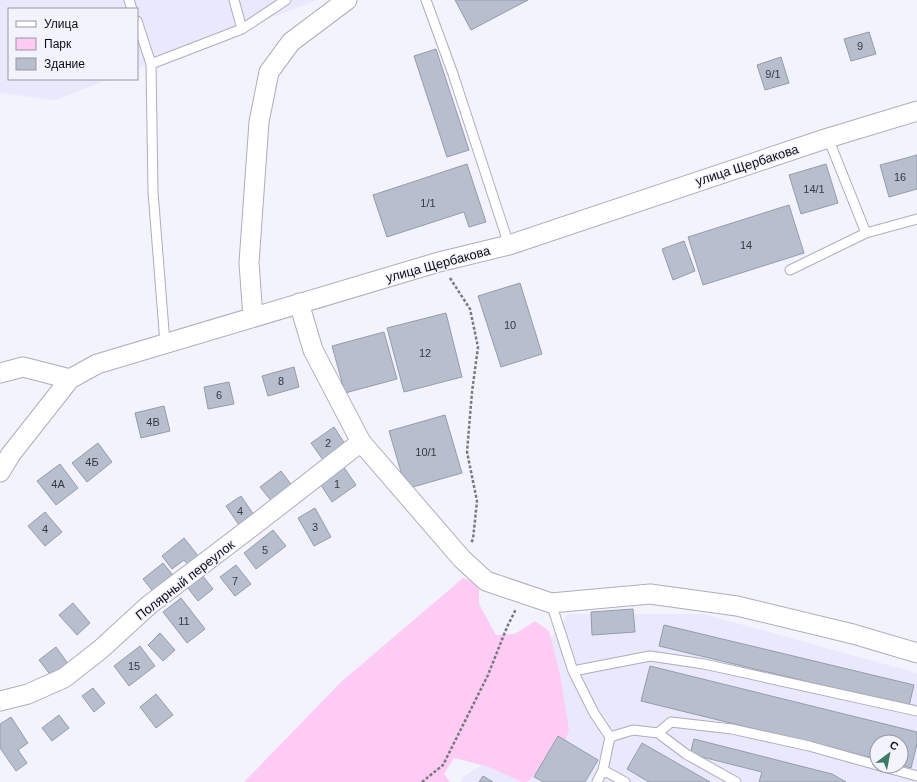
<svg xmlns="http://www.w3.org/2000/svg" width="917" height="782" font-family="Helvetica,sans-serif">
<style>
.built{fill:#e9e8fd;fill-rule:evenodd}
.green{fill:#fecbf4}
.building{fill:#b7bfcf;stroke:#949cab}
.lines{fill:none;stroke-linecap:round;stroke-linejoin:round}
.service-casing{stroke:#adadbe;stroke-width:11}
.minor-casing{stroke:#adadbe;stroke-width:21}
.path{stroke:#797981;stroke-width:2.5;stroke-dasharray:3 2;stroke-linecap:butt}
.service{stroke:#fff;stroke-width:9}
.minor{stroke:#fff;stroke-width:19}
.labels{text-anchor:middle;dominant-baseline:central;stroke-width:3;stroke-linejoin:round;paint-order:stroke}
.number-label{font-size:11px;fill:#373940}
.street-label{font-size:13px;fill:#0c0c11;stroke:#f3f3fe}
</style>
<rect width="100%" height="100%" fill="#f3f3fe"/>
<path class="built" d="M0,0H317L137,69V9H9V79H110L55,100L0,93Z
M568,614H703L917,673V782H461L463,777L529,735L550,639ZM877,742H901V766H877Z"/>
<path class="green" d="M463,578L475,582L479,588V604L496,635L515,634L535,621L549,631L560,674L569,730L562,749L527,782H522L489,767L454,758L444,774L450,782H244L341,682Z"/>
<path class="building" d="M455,0H528L471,30Z
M869,32L876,54L851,61L844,39Z
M436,49L469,150L447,157L414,56Z
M781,57L789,83L765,90L757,65Z
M917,155V189L889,197L880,165Z
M467,164L486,222L469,227L464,212L387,237L373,195Z
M826,164L838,203L801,214L789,175Z
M789,205L804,253L703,285L688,237Z
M684,241L695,271L673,280L662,249Z
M520,283L542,354L501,367L478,296Z
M446,313L462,377L404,392L387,328Z
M384,332L397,379L345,393L332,346Z
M294,367L299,387L268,396L262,376Z
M229,382L234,404L208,409L204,387Z
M164,406L170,431L141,438L135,413Z
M445,415L462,473L406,489L389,431Z
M334,427L345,444L323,460L311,443Z
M98,443L112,462L87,482L72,463Z
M60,464L78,488L56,505L37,481Z
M343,466L356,485L332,502L319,482Z
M281,471L293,487L273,503L260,487Z
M241,496L254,515L239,525L226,506Z
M315,508L331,537L314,546L298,518Z
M45,512L62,532L45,546L28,526Z
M273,530L286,546L256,569L244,553Z
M184,538L199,557L188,565L184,560L172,569L162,556Z
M163,563L176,579L156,595L143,579Z
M236,565L251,584L235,596L220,577Z
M202,575L213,589L198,601L187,587Z
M181,598L205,629L187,643L163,612Z
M73,603L90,623L77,635L59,615Z
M633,609L635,632L592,635L591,612Z
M664,625L914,685L909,706L659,646Z
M160,633L175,650L163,661L148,645Z
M140,646L155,666L129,686L114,666Z
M56,647L69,665L52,677L39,660Z
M650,666L917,732V744L911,768L901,765V742H877V759L641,701Z
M93,688L105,703L94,712L82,696Z
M156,694L173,715L156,728L140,707Z
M59,715L69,728L52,741L42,728Z
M11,717L28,743L18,750L27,763L16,771L0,748V724Z
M558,736L598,760L585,782H544L534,777Z
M694,739L832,774L846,782H759L762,772L690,754Z
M642,743L710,782H649L627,769Z
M483,776L493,782H479Z"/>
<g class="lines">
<g class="service-casing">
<path id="service" d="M129,0L132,9
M426,0L453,74L509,245
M137,21L151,64L153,192L165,343
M242,29L286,0
M151,64L242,29L234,0
M828,138L866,233L917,219
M790,270L866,233
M551,603L573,671L594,713L610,737L603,770L597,782
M573,671L650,656L704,664L917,711
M658,733L671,722L732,729L809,746L877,765
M610,737L633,730L658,733L686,754L736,782
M880,766L917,776
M603,770L625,782"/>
</g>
<g class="minor-casing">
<path id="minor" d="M299,303L313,350L361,442L462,559L486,581L551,603L650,594L737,606L853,634L917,653
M253,317L249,263L259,122L269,72L291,42L347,0
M0,373L23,367L70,379
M0,472L11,454L70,379L97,364L439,262L509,245L828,138L917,111
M0,701L28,694L64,678L101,649L149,605L262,519L361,442"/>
</g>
<path class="path" d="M450,278L470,309L478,347L472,392L467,452L477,501L473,539L471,543
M422,782L443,765L488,675L507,627L516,609"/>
<use href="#service" class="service"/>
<use href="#minor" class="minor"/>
</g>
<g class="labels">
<g class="number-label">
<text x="860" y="46">9</text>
<text x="773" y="74">9/1</text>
<text x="900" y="177">16</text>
<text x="814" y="189">14/1</text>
<text x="428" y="203">1/1</text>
<text x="746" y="245">14</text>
<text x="510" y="325">10</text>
<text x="425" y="353">12</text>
<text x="281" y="381">8</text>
<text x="219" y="395">6</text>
<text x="153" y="422">4В</text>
<text x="328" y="443">2</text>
<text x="426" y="452">10/1</text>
<text x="92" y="462">4Б</text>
<text x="58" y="484">4А</text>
<text x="337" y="484">1</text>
<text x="240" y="511">4</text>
<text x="315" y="527">3</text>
<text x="45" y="529">4</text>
<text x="265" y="550">5</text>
<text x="235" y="581">7</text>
<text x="184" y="621">11</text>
<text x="134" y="666">15</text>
</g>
<g class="street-label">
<text transform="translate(747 165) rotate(-18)">улица Щербакова</text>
<text transform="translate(438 264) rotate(-15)">улица Щербакова</text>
<text transform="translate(185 580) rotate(-38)">Полярный переулок</text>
</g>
</g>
<rect x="8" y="8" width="130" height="72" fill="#f3f3fe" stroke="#97979f"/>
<rect x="16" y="21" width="20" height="6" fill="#ffffff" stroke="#97979f"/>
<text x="44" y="28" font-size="12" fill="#0c0c11">Улица</text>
<rect x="16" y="38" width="20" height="12" fill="#fecbf4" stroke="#97979f"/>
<text x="44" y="48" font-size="12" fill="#0c0c11">Парк</text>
<rect x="16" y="58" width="20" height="12" fill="#b7bfcf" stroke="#97979f"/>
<text x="44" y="68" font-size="12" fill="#0c0c11">Здание</text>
<g transform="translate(889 754) rotate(32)"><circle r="19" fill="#f3f3fe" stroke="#97979f"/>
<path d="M0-3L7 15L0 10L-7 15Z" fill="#3d7b68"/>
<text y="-6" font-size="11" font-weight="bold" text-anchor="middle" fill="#0c0c11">С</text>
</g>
</svg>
